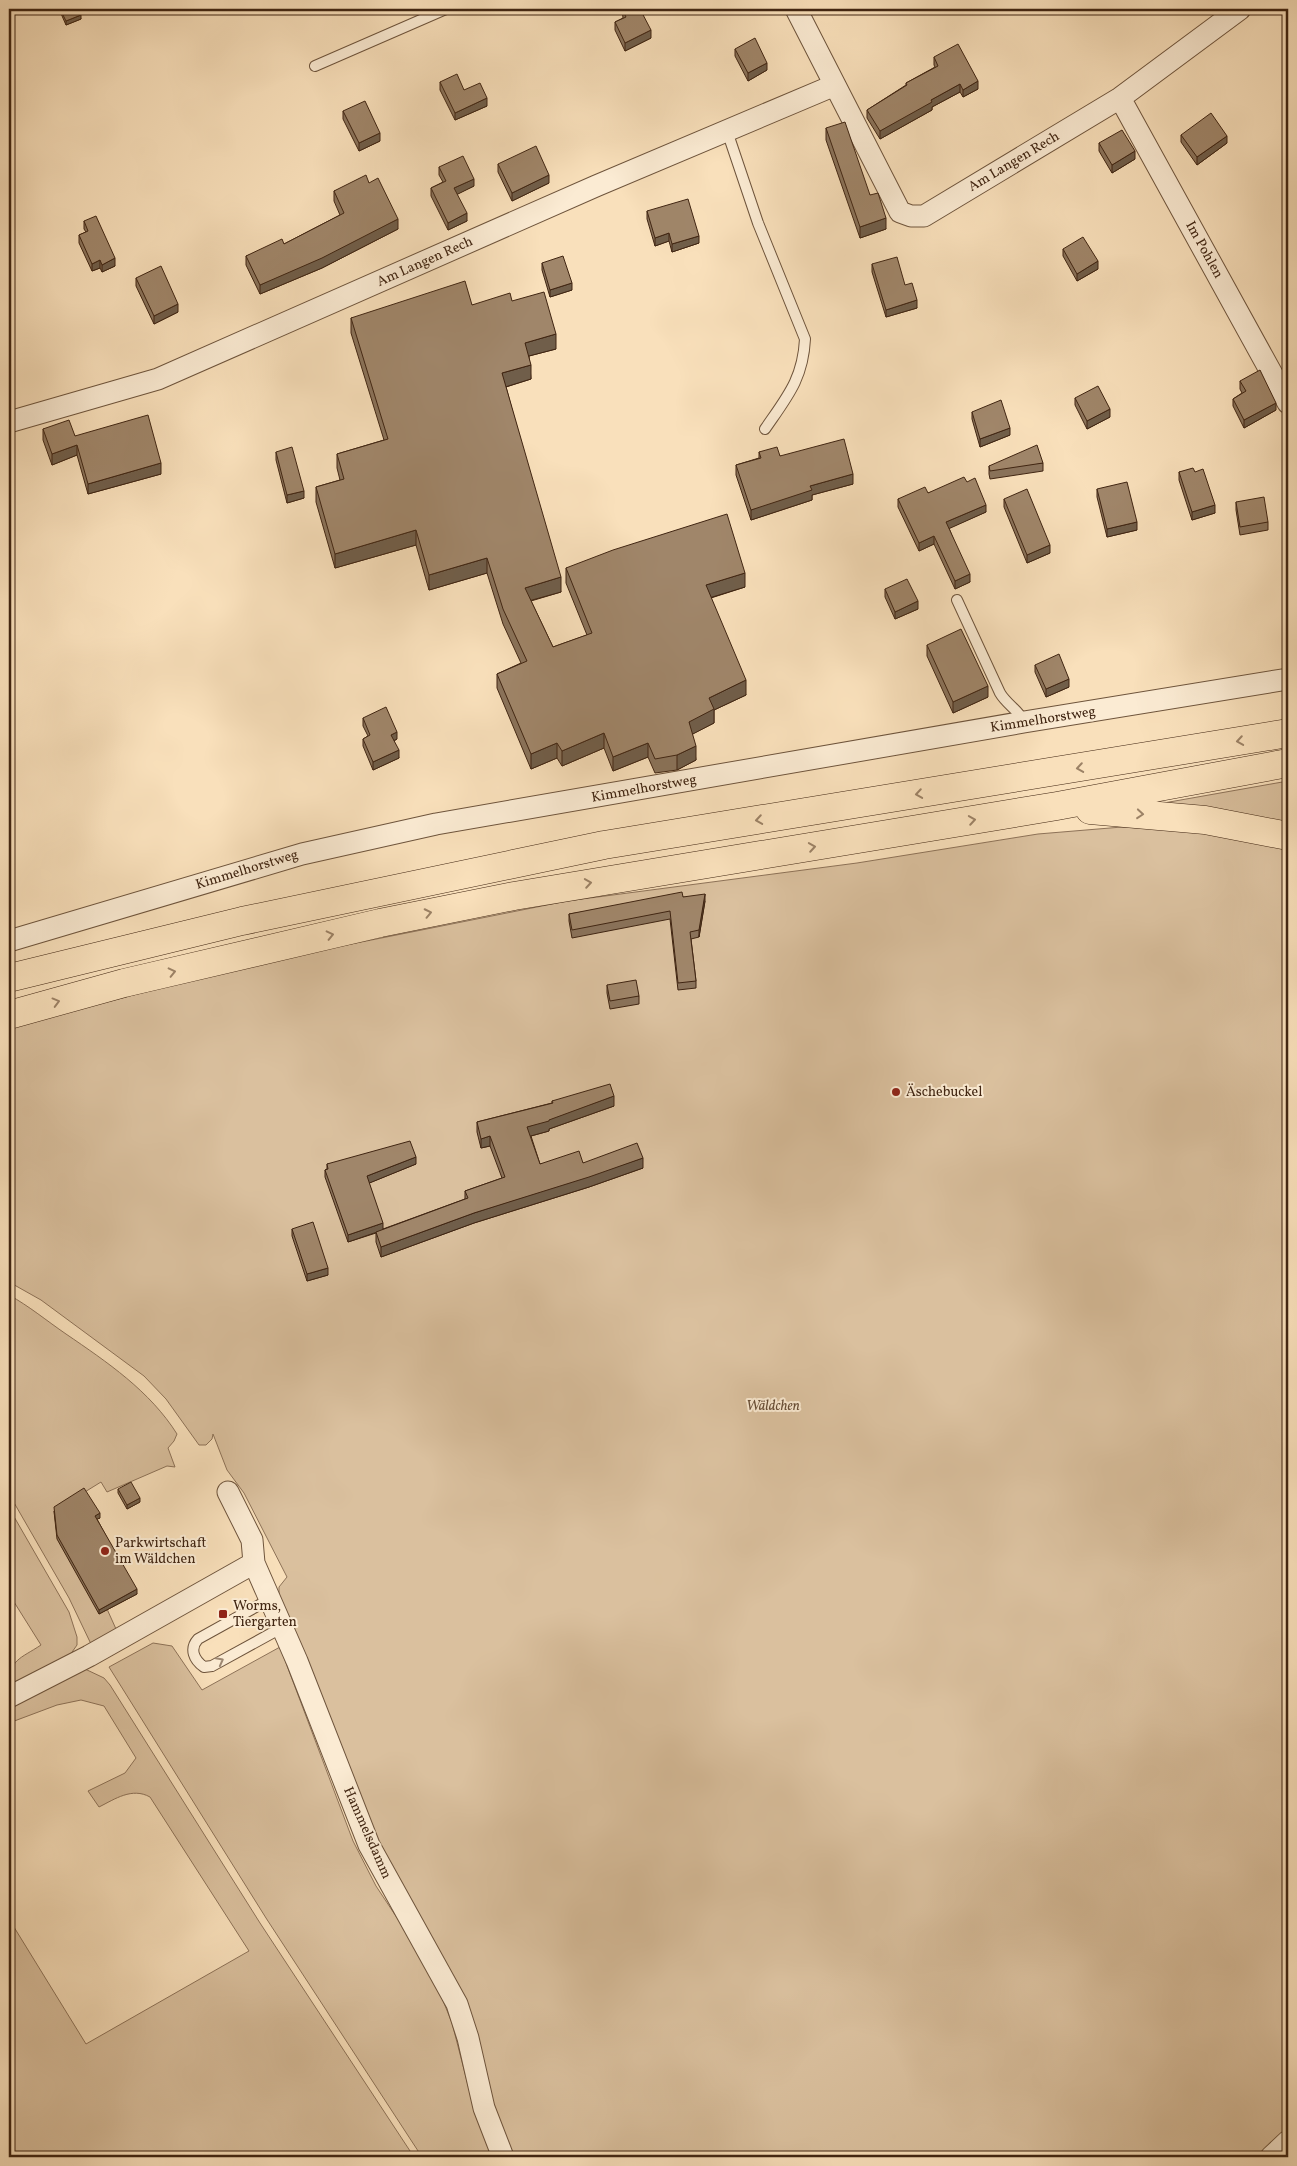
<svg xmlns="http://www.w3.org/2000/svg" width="1297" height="2166" font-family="Vollkorn,serif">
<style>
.green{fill:#dac09e;stroke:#8d7258}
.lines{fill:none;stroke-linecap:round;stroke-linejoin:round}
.lane-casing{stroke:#6e543c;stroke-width:12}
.street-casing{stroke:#6e543c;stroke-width:23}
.highway-casing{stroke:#402512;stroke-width:29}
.lane{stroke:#fbebd3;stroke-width:10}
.street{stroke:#fbebd3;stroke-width:21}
.highway{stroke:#f9e0bb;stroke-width:28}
.wall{fill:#8a735b;stroke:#402512}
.shaded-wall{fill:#705e4a;stroke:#402512}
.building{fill:#a0866a;stroke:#402512}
.oneway{stroke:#9c8266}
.oneway2{stroke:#9e8872}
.poi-dot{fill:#8f2418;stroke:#fbebd3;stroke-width:2}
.labels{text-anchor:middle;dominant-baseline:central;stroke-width:4;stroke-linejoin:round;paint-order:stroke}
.street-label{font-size:14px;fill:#402512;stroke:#fbebd3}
.poi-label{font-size:14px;fill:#402512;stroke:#fbebd3;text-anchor:start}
.park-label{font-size:14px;font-style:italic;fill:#664c35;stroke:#fbebd3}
</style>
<rect width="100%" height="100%" fill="#f9e0bb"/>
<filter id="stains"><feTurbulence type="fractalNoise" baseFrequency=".004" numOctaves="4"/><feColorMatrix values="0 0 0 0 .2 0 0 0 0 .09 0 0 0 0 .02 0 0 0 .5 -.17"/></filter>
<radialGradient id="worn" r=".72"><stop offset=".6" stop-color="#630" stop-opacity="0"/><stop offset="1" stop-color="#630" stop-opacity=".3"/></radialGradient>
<path class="green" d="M1288,781V826L1158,804Z
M1122,827L1218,832L1288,847V2130L1260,2157H508L489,2106L397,1888L279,1595V1587L287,1577L244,1493L227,1470L213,1434L212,1439L206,1445H199L166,1399L144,1376L41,1300L9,1282V1027L266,961L567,901L857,863L1038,834Z
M9,1295C29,1306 47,1321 66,1334C107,1362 150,1391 177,1434L174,1441L168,1448L175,1467L167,1466L107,1492L101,1482L54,1511L57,1534L107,1609L116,1629L91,1644L69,1598L9,1494Z
M9,1508L69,1612L77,1637V1645L70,1655L9,1687C9,1659 20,1659 41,1645L9,1594Z
M153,1643L172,1646L202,1690L280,1647L353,1841L376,1886L409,1936L440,1993L452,2023L476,2116L492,2157H422L266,1918L109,1667Z
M85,1669L104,1678L110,1685L260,1923L414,2157H9V1919L86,2044L249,1951L150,1797C132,1787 115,1799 99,1807L88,1791L125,1773L136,1758L104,1706L81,1700L57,1705L9,1723V1706Z"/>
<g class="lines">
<g class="lane-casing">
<path id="lane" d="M315,66L446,9
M727,131L758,223L805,339C803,379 787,397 765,429
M957,600L1000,693C1007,705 1019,710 1024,722
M270,1599L198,1639C189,1649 194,1660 204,1667L212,1666L283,1627"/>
</g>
<g class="street-casing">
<path id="street" d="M796,9L900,212L911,216H924L1120,98L1240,9
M1120,98L1288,403
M9,422L158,379L596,186L835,85
M9,941L302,854L436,824L1024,722L1288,679
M228,1492L252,1540L254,1563L297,1661L369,1845L457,2004L468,2038L484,2108L503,2157
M9,1697L89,1656L254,1563
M1271,2157L1288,2141"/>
</g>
<g class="highway-casing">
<path id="highway" d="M1090,810L1205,820L1288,836
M9,978L242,921L604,845L1288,733
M9,1015L124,983L380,923L514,896L1057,806L1288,763"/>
</g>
<use href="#lane" class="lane"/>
<use href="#street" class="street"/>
<use href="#highway" class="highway"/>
</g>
<path class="wall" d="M59,9H78L81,19L66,25Z
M622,9L651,38L625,51L615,30V22L623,18Z
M735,49L767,70L748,81L735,56Z
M934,57L978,89L963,97L960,92L932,107V110L880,139L867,118V110L906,85V83L935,67L934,65Z
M440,82L464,90L487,106L455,120L440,90Z
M343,111L380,141L359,151L343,119Z
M826,128L870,195L886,229L860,238L826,140Z
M1181,135L1227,143L1197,165L1181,142Z
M1099,143L1135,159L1112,173L1099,151Z
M498,164L549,183L512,201L498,172Z
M439,167L474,186L457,194L467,221L448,230L431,196V188L443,182L439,175Z
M369,183L398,229L322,268L260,294L246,265V256L284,244L340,215L334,201V191Z
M647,211L699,243L672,252L669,241L655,246L647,219Z
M84,221L115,266L102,272L100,268L92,271L79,243V235L86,232L84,229Z
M1063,249L1098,269L1077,281L1063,256Z
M542,263L572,290L550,297L542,270Z
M872,264L905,285L917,308L886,317L872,272Z
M136,278L178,312L154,324L136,286Z
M512,301L556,349L529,356L531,379L506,387L561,592L531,601L553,647L587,635L566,583V568L745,587L711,598L746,695L714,710V723L692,734L696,760L677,770L655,773L648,757L613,771L604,748L562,766L557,758L531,769L497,688V674L521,663L503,624L487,573L429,590L416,545L335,568L316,502V487L340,480L337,468V454L384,440L351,333V318Z
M1240,381L1276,410L1244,428L1233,406V399L1242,393L1240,389Z
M1075,398L1110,417L1087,429L1075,405Z
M972,412L1010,435L980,447L972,419Z
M43,429L75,436L161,474L88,494L77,455L52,465L43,440Z
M276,452L304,498L287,503L276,460Z
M759,452L780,456L853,484L812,495V500L751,520L736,475V465L759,458Z
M1043,463V471L990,479L989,474V466Z
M1179,472H1195L1215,513L1192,520L1179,480Z
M967,482L986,512L949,528L970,582L955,589L934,544L919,551L898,507V499L928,493Z
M1097,489L1137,530L1107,537L1097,497Z
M1004,499L1050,553L1027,563L1004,507Z
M1236,502L1268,522V530L1240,535L1236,510Z
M885,589L918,609L895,619L885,597Z
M927,645L988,697L953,713L927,656Z
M1035,665L1069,687L1046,697L1035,672Z
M363,718L397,739L394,741L399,758L373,770L363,746V739L368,736L363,726Z
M683,897L705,901L699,937L691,939L696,981V988L678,990L670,919L572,938L569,921V914Z
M607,985L639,996V1004L610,1009L607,993Z
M552,1101L614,1106L549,1129V1131L531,1136L540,1164L583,1163L643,1168L589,1187L474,1223L381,1257L376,1242V1233L348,1242L325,1177V1170L327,1169V1164H416L369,1183L383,1229L465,1199V1191L502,1178L490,1146L481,1148L477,1132V1122L552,1103Z
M292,1229L328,1275L307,1281L292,1236Z
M118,1489L140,1502L127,1509L118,1493Z
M54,1511L100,1518L97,1519L137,1594L99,1614L57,1539Z"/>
<path class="shaded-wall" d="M411,9H422L411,13Z
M957,9H965L957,13Z
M1040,9H1050L1040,14Z
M81,15V19L66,25V21Z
M651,30V38L625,51V43Z
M767,63V70L748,81V73Z
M978,81V89L963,97V90Z
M960,84V92L932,107V110L880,139V131L931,100Z
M487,98V106L455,120V113Z
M380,133V141L359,151V143Z
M1227,136V143L1197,165V157Z
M1135,151V159L1112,173V165Z
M549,175V183L512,201V193Z
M474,179V186L454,196V188Z
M467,213V221L448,230V223Z
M886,218V229L860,238V227Z
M398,219V229L322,268L260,294V285Z
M669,233V241L655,246V238Z
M699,236V243L672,252V244Z
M115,258V266L102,272V265Z
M100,260V268L92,271V264Z
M1098,261V269L1077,281V274Z
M572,283V290L550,297V290Z
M917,300V308L886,317V310Z
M178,304V312L154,324V316Z
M556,334V349L525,357V343Z
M531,365V379L502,388V373Z
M1276,403V410L1244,428V420Z
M1110,409V417L1087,429V421Z
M1010,428V435L980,447V439Z
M77,445V455L52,465V454Z
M161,463V474L88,494V484Z
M853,474V484L812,495V500L751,520V510L810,486Z
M304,491V498L287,503V495Z
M986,505V512L946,530V522Z
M1215,505V513L1192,520V512Z
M1137,522V530L1107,537V529Z
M416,530V545L335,568V554Z
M934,536V544L919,551V543Z
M1050,545V553L1027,563V555Z
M487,558V573L429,590V575Z
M745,573V587L706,599V585Z
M970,574V582L955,589V581Z
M561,577V592L525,602V588Z
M918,601V609L895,619V612Z
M1069,679V687L1046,697V689Z
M746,680V695L714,710V723L689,736V722L709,698Z
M988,686V697L953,713V702Z
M397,732V739L391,742V735Z
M604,733V748L562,766V751Z
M557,743V758L531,769V754Z
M648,743V757L613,771V757Z
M696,746V760L677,770V755Z
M399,750V758L373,770V762Z
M705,894V901L699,937V930Z
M614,1096V1106L549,1129V1131L527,1137V1127Z
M490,1136V1146L481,1148V1139Z
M416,1157V1164L367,1184V1176Z
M643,1158V1168L589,1187L474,1223L381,1257V1247L474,1213Z
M383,1223V1230L348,1242V1235Z
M328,1268V1275L307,1281V1274Z
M140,1498V1502L127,1509V1505Z
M100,1513V1518L95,1520V1516Z
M137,1589V1594L99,1614V1610Z"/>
<path class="building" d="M60,9H78L81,15L66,21Z
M622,9H640L651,30L625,43L615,22L626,17Z
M755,38L767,63L748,73L735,49Z
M958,44L978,81L963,90L960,84L931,100L932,102L880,131L867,110L907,85L906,83L938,66L934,57Z
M457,74L464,90L480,83L487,98L455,113L440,82Z
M365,101L380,133L359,143L343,111Z
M1211,113L1227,136L1197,157L1181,135Z
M845,122L870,195L878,193L886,218L860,227L826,128Z
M1122,130L1135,151L1112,165L1099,143Z
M536,146L549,175L512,193L498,164Z
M463,156L474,179L454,188L467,213L448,223L431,188L446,181L439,167Z
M366,175L369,183L378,178L398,219L322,258L260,285L246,256L282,239L284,244L344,213L334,191Z
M688,199L699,236L672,244L669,233L655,238L647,211Z
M96,216L115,258L102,265L100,260L92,264L79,235L88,231L84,221Z
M1083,237L1098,261L1077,274L1063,249Z
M563,256L572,283L550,290L542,263Z
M897,257L905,285L912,283L917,300L886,310L872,264Z
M161,266L178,304L154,316L136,278Z
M465,281L472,305L510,293L512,301L544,292L556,334L525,343L531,365L502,373L561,577L525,588L553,647L592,633L566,568L613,550L727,514L745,573L706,585L746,680L709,698L714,709L689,722L696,746L677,755L655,759L648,743L613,757L604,733L562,751L557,743L531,754L497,674L527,661L503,609L487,558L429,575L416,530L335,554L316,487L344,479L337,454L388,439L351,318Z
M1260,370L1276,403L1244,420L1233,399L1246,391L1240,381Z
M1098,386L1110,409L1087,421L1075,398Z
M1001,400L1010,428L980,439L972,412Z
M148,415L161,463L88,484L77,445L52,454L43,429L69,420L75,436Z
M844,439L853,474L810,486L812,490L751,510L736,465L761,458L759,452L777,447L780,456Z
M1037,445L1043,463L990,471L989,466Z
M292,447L304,491L287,495L276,452Z
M1193,468L1195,472L1203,469L1215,505L1192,512L1179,472Z
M964,477L967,482L975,478L986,505L946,522L970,574L955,581L934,536L919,543L898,499L925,487L928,493Z
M1127,482L1137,522L1107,529L1097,489Z
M1027,489L1050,545L1027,555L1004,499Z
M1264,497L1268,522L1240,527L1236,502Z
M907,579L918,601L895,612L885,589Z
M961,629L988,686L953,702L927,645Z
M1059,654L1069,679L1046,689L1035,665Z
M386,707L397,732L391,735L399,750L373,762L363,739L370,735L363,718Z
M682,892L683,897L705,894L699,930L690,932L696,981L678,983L670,911L572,930L569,914Z
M636,980L639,996L610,1001L607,985Z
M610,1084L614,1096L549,1120V1121L527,1127L540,1164L579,1151L583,1163L637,1143L643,1158L589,1177L474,1213L381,1247L376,1232L468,1198L465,1191L505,1177L490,1136L481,1139L477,1122L553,1103L552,1101Z
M410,1141L416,1157L367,1176L383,1223L348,1235L325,1170L328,1169L327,1164Z
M313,1222L328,1268L307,1274L292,1229Z
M131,1482L140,1498L127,1505L118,1489Z
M84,1488L100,1513L95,1516L137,1589L99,1610L57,1535L54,1507Z"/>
<defs><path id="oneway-chevron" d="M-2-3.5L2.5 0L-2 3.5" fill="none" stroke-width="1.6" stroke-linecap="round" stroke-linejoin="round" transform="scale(1.25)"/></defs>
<g class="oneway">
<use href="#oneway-chevron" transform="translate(1240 741) rotate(171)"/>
<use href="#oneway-chevron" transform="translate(1080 768) rotate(171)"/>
<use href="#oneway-chevron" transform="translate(919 794) rotate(171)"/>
<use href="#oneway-chevron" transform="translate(1140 814) rotate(5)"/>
<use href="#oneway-chevron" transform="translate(759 820) rotate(171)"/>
<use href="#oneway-chevron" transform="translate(972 820) rotate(-9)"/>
<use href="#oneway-chevron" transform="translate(812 847) rotate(-9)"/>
<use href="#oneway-chevron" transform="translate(588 883) rotate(-9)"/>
<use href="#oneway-chevron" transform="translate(428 913) rotate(-12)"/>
<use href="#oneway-chevron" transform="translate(330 935) rotate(-13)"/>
<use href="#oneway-chevron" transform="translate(172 972) rotate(-13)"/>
<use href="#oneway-chevron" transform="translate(56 1002) rotate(-15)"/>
</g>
<use class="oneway2" href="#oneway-chevron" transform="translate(220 1661) rotate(-28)"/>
<g class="poi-dot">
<circle cx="896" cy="1092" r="5"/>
<circle cx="105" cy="1551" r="5"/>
<rect x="218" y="1609" width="10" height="10" rx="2.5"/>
</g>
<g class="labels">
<g class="street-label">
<text transform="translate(1014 162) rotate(-31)">Am Langen Rech</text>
<text transform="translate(1204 250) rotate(61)">Im Pohlen</text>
<text transform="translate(425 262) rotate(-24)">Am Langen Rech</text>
<text transform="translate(1043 720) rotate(-9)">Kimmelhorstweg</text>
<text transform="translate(644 789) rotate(-10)">Kimmelhorstweg</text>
<text transform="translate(247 870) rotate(-17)">Kimmelhorstweg</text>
<text transform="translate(367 1833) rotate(66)">Hammelsdamm</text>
</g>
<g class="poi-label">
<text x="906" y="1092">Äschebuckel</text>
<text x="115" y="1543">Parkwirtschaft<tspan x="115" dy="16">im Wäldchen</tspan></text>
<text x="233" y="1606">Worms,<tspan x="233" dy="16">Tiergarten</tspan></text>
</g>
<g class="park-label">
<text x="773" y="1406">Wäldchen</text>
</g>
</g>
<rect width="1297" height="2166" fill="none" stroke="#f9e0bb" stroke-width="30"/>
<rect x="10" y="10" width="1277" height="2146" fill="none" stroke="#402512" stroke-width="2.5"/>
<rect x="15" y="15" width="1267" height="2136" fill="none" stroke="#402512"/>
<rect width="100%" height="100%" filter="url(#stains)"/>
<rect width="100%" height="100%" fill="url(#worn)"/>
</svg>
